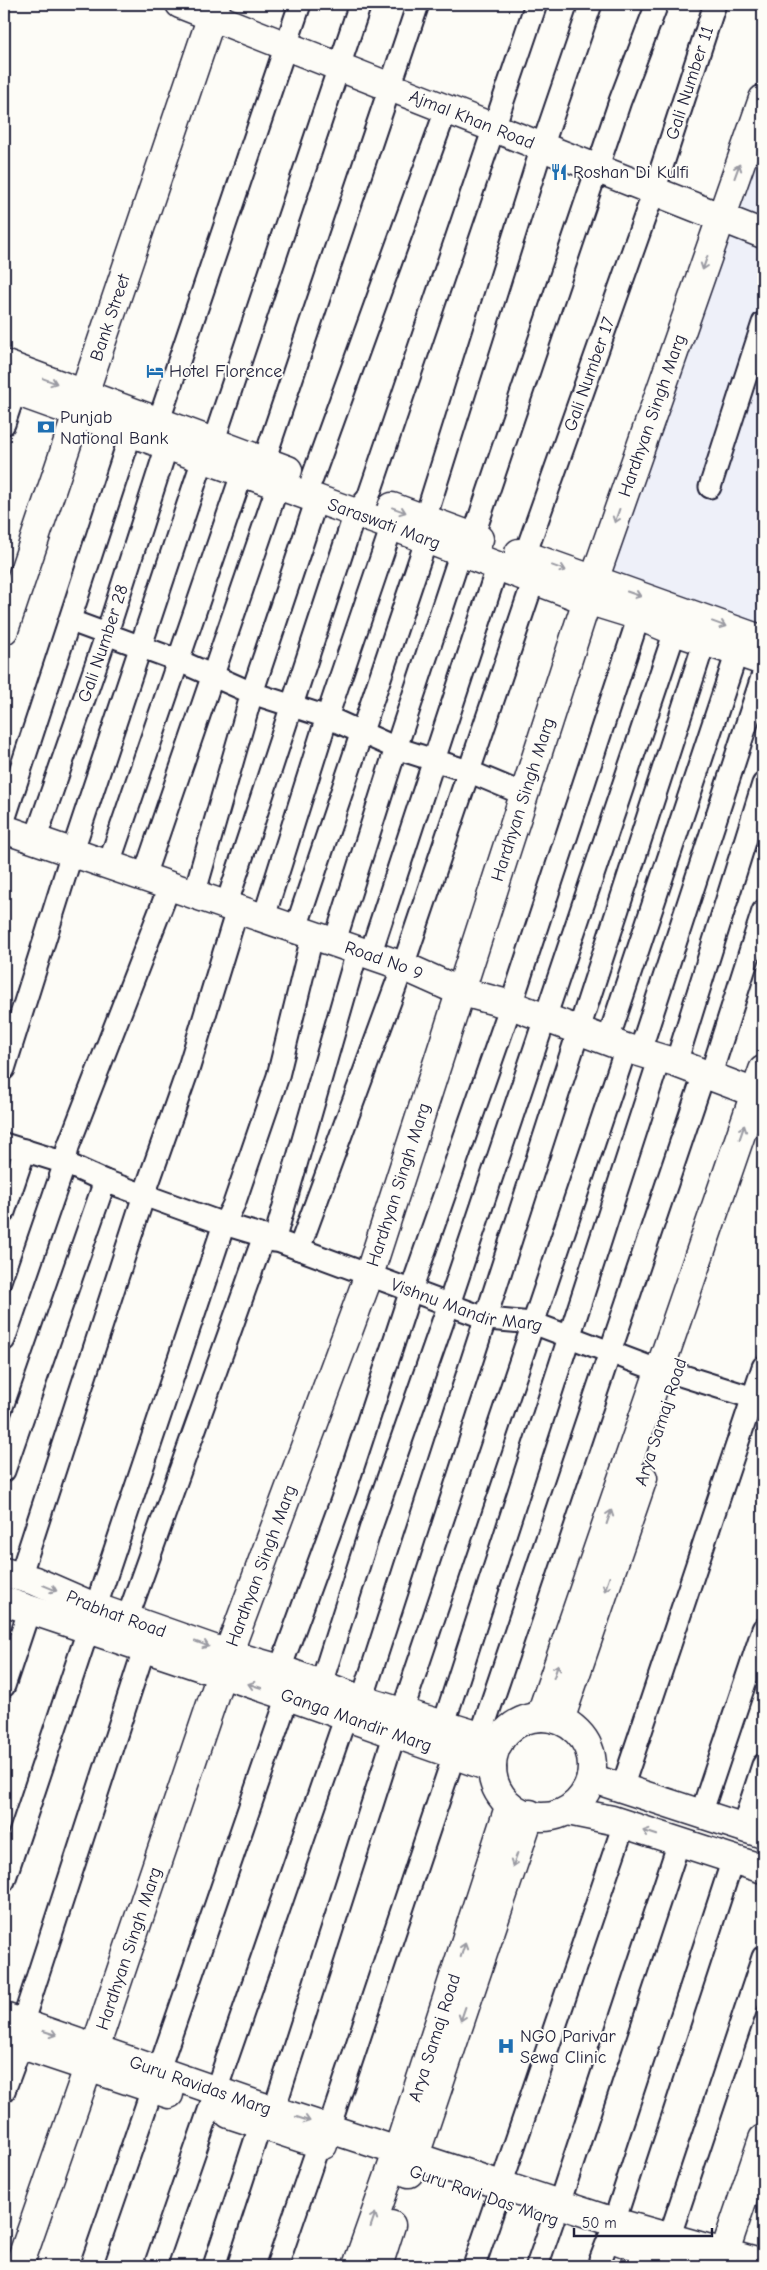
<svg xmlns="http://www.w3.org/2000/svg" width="767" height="2270" font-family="'Comic Neue',sans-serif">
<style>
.built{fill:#eef0f9}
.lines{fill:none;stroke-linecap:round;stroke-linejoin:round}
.street-casing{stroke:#22223b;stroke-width:25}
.secondary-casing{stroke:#22223b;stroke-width:31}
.street{stroke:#fdfcf7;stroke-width:21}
.secondary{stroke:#fdfcf7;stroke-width:28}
.oneway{stroke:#9a9aa2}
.labels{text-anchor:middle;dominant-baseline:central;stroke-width:4;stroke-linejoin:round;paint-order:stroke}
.street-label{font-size:18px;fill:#22223b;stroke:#fdfcf7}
.poi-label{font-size:18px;fill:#22223b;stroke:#fdfcf7;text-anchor:start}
</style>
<rect width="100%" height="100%" fill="#fdfcf7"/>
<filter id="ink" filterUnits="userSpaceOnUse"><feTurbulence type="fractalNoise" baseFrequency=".02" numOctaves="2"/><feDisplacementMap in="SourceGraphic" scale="10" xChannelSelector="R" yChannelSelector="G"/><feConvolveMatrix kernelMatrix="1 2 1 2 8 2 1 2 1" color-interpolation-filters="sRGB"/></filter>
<g filter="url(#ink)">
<path class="built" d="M763,122V624L597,568L715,194L725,199Z"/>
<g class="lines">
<g class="street-casing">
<g id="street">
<path d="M158,423L300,4"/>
<path d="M4,424L15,391"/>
<path d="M213,443L360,4"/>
<path d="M264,461L418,4"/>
<path d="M312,479L446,110"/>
<path d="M710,487L763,323"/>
<path d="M425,519L542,147L591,4"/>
<path d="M473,537L620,101L657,4"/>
<path id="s1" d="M525,555L654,191L715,4"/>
<path d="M71,621L177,660L252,693L327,717L396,748L468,771L523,794"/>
<path d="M4,820L131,433"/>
<path id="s2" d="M35,840L106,636L167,446"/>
<path d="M108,866L242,474"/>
<path d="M144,876L278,485"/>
<path d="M194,895L252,693L317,499"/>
<path d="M226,906L355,513L368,498L536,4"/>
<path d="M263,920L327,717L392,526"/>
<path d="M295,931L426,541"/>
<path d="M334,944L396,748L461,552"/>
<path d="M370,955L498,565"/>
<path d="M608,1040L737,652"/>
<path d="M640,1051L763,674"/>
<path d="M676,1063L763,784"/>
<path d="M4,1069L72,853L203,459"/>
<path d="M710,1077L763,911"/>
<path id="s3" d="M4,1144L65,1163L105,1181L224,1224L264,1236L488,1319L533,1323L660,1371L677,1374L763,1401"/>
<path d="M4,1212L25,1150"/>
<path d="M274,1241L357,952"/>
<path d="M299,1249L403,966L534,579"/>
<path d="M4,1340L65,1163L68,1147L170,885"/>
<path d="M4,1471L105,1181"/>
<path d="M20,1577L144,1195L189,1067L237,910"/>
<path d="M127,1619L264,1236"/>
<path d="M280,1669L345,1491L411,1290L511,1005L639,616"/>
<path d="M321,1684L371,1527L449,1304L675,631"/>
<path d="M4,1686L29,1611"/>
<path d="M362,1700C478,1347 589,993 705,640"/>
<path d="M443,1726L660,1057"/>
<path d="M480,1737L704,1074"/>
<path d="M622,1788L763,1367"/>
<path d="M701,1814L763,1629"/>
<path d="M743,1826L763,1765"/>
<path d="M4,1881L224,1224L234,1204L278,1076L312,937"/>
<path d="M22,2024L149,1634"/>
<path d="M4,2091L21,2045"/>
<path d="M274,2110L395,1733L626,1048"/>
<path d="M329,2128L454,1755"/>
<path d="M501,2185L624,1824"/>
<path d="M559,2204L679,1842"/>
<path d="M614,2222L733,1859"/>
<path d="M669,2238L763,1957"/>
<path d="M91,2266L288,1696"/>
<path d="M155,2266L346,1716"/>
<path d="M214,2266L260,2126"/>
<path d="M277,2266L319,2144"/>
<path d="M474,2266L497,2199"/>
<path d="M537,2266L553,2220"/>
<path d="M598,2266L609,2238"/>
</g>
</g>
<g class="secondary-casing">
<g id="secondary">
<path id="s4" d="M180,4L763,234"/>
<path d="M4,364L288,470"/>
<path id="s5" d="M4,387L392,526L587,600L639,616L675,631L763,661"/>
<path d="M392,507L479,539"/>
<path d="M519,553L763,640"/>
<path id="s6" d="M4,630L216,4"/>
<path id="s7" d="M4,829L403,966L459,991L511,1005L626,1048L676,1063L763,1096"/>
<path id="s8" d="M4,1572L35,1581L97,1608L228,1654L280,1669L362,1700L499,1742"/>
<path id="s9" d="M4,1601L288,1696L492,1768"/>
<path d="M540,1717L763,1070"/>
<circle cx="542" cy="1767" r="50"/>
<path d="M560,1720L643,1478"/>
<path d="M591,1778L763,1834"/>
<path d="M568,1811L612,1820L763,1869"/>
<path id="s10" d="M4,2017L257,2105L614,2222L763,2264"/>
<path d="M4,2039L169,2094"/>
<path d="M229,2114L323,2145"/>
<path d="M409,2173L530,1814"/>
<path d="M614,2239L690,2266"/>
<path id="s11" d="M19,2266L95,2048L228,1654L369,1275L587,600L763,99"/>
<path id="s12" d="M357,2266L398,2150L509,1807"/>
<path d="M378,2266L391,2225"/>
<path d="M720,2266L763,2139"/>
</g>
</g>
<use href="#street" class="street"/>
<use href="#secondary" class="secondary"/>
</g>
<defs><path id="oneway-shaft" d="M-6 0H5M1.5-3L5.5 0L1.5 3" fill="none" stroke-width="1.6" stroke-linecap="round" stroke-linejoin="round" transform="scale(1.25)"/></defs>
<g class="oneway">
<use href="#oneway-shaft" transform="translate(737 171) rotate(-70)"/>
<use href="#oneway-shaft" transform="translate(705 263) rotate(109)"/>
<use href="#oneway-shaft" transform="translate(50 381) rotate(20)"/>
<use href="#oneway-shaft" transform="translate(399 510) rotate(20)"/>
<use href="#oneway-shaft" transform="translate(617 516) rotate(109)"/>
<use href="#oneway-shaft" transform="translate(559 568) rotate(20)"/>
<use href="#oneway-shaft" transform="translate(634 594) rotate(19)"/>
<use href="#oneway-shaft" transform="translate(719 624) rotate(20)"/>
<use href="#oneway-shaft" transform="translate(742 1132) rotate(-71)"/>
<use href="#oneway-shaft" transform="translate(609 1517) rotate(-71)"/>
<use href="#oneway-shaft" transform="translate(607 1584) rotate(109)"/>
<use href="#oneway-shaft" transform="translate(50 1588) rotate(23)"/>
<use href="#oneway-shaft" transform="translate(202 1644) rotate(20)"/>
<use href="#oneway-shaft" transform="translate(556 1671) rotate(-71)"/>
<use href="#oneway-shaft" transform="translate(255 1686) rotate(-162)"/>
<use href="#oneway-shaft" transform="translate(650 1833) rotate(-162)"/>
<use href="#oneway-shaft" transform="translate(515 1860) rotate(109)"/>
<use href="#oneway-shaft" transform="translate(463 1950) rotate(-72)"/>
<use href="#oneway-shaft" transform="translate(463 2014) rotate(109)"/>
<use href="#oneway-shaft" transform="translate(50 2033) rotate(18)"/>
<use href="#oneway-shaft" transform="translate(303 2119) rotate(18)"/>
<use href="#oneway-shaft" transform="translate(373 2220) rotate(-71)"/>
</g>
</g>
<defs>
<g id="restaurant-bare" transform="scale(1.35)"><path d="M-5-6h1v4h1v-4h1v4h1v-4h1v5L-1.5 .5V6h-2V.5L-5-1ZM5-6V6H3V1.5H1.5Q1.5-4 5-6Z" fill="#1f6fb2" stroke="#fdfcf7" stroke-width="2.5" paint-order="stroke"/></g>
<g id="hotel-bare" transform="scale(1.35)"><path d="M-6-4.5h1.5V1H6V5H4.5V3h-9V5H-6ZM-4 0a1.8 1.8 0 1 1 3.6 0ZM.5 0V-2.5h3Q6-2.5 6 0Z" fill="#1f6fb2" stroke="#fdfcf7" stroke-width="2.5" paint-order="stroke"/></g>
<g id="bank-bare" transform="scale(1.35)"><path d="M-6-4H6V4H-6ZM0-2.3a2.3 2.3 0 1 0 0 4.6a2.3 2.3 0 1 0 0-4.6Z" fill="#1f6fb2" stroke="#fdfcf7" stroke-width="2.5" paint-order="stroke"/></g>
<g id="hospital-bare" transform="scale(1.35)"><path d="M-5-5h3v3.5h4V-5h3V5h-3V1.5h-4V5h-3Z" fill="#1f6fb2" stroke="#fdfcf7" stroke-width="2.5" paint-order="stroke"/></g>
</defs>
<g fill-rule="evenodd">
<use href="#restaurant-bare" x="559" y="172"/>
<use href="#hotel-bare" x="155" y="371"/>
<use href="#bank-bare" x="46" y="427"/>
<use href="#hospital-bare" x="506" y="2046"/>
</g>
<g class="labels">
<g class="street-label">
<text stroke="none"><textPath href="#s1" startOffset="500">Gali Number 11</textPath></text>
<text stroke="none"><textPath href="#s4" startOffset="314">Ajmal Khan Road</textPath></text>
<text stroke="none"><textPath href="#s6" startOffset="330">Bank Street</textPath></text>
<text stroke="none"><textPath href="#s1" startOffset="192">Gali Number 17</textPath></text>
<text stroke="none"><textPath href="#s11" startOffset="1956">Hardhyan Singh Marg</textPath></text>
<text stroke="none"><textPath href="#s5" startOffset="404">Saraswati Marg</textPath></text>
<text stroke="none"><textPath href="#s2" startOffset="208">Gali Number 28</textPath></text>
<text stroke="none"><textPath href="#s11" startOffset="1551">Hardhyan Singh Marg</textPath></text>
<text stroke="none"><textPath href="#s7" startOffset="402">Road No 9</textPath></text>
<text stroke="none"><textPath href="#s11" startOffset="1146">Hardhyan Singh Marg</textPath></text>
<text stroke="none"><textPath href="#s3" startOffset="491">Vishnu Mandir Marg</textPath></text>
<text transform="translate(661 1422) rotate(-72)">Arya Samaj Road</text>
<text stroke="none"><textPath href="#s11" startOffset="741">Hardhyan Singh Marg</textPath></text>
<text stroke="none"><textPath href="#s8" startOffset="120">Prabhat Road</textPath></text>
<text stroke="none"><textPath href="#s9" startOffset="372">Ganga Mandir Marg</textPath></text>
<text stroke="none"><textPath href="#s11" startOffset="336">Hardhyan Singh Marg</textPath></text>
<text stroke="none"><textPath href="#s12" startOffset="241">Arya Samaj Road</textPath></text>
<text stroke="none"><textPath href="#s10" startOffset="208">Guru Ravidas Marg</textPath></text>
<text transform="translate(484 2196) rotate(19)">Guru Ravi Das Marg</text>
</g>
<g class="poi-label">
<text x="573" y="172">Roshan Di Kulfi</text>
<text x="169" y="371">Hotel Florence</text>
<text x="60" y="417">Punjab<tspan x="60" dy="21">National Bank</tspan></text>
<text x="520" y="2036">NGO Parivar<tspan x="520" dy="21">Sewa Clinic</tspan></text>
</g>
</g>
<rect width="767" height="2270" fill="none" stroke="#fdfcf7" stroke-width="20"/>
<rect x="10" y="10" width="747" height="2250" fill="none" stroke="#22223b" stroke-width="2" filter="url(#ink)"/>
<path d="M574 2228v8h138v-8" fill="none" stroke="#22223b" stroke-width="2.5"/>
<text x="582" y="2228" font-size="15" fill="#22223b" stroke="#fdfcf7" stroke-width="4" paint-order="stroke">50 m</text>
</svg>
